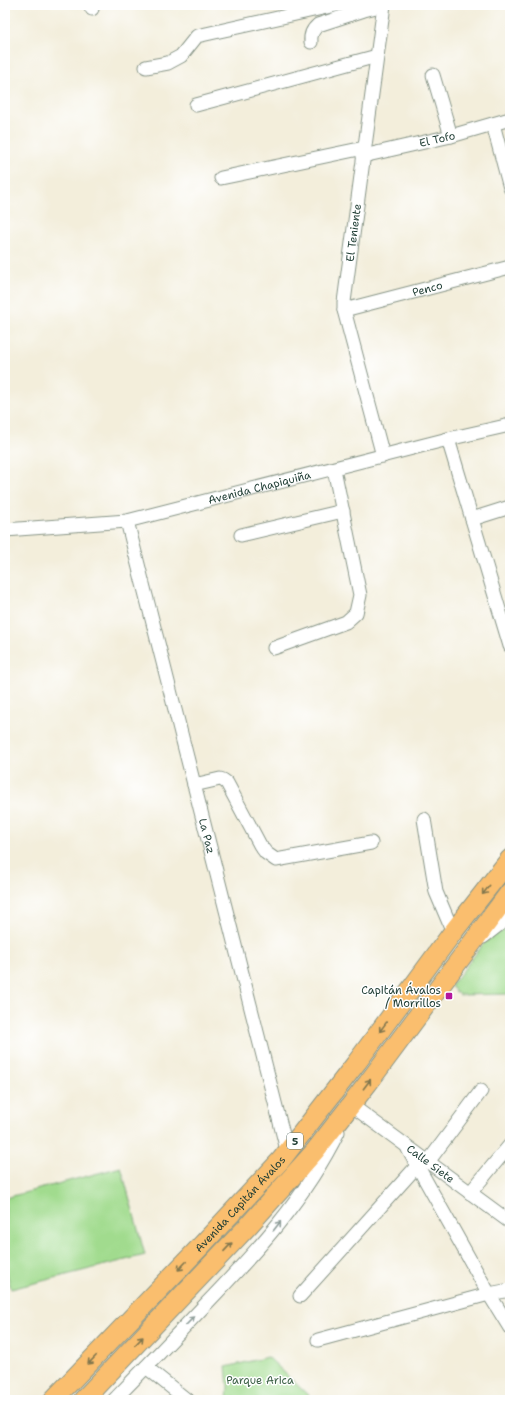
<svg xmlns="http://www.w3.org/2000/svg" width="515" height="1405" font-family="'Shantell Sans',sans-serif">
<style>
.green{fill:#a1db8e;stroke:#608c61}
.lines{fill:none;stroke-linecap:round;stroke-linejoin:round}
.minor-casing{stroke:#899688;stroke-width:15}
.highway-casing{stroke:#899688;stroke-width:21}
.minor{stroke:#fff;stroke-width:13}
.highway{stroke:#fabe6e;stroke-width:19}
.oneway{stroke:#82774e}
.oneway2{stroke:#8f9e9a}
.poi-dot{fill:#b5179e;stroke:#fff;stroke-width:1.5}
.labels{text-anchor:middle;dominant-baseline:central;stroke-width:3;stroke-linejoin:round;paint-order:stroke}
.shield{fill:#fff;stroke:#627771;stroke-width:1}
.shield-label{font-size:10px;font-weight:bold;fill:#1f3d34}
.street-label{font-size:11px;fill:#1f3d34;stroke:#fff}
.poi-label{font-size:11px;fill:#1f3d34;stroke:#fff;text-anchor:end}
.park-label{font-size:11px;fill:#40644a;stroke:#fff}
</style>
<rect width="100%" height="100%" fill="#fff"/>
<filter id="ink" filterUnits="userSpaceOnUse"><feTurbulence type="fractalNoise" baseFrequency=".025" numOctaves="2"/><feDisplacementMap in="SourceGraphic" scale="8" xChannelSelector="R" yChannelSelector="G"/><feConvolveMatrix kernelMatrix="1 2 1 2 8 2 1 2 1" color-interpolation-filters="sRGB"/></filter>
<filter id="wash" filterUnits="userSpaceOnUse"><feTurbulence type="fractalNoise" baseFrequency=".012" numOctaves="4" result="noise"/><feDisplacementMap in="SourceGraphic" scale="16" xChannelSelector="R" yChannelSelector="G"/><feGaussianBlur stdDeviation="0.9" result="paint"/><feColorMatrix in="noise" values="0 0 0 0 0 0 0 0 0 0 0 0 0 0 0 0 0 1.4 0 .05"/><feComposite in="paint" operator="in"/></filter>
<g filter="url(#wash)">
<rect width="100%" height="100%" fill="#f3eedb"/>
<path class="green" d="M510,927V994L459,995L451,986L484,943L497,934Z
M121,1167L145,1255L11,1289L5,1265V1198Z
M268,1357L313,1400H227L228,1387L226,1367Z"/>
</g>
<g filter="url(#ink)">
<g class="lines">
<g class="minor-casing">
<g id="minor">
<path d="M90,5L92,9"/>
<path d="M311,42C310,35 312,30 318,25L364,10L384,5"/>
<path d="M146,67L168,63L181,56L197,36L336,5"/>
<path d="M433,75L451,136"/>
<path d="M196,105L377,56"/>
<path d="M493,124L510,188"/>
<path id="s1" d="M363,156L451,136L510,119"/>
<path d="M221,178L364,148"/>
<path id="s2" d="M344,310L510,267"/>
<path d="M448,439L510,646"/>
<path id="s3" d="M383,456L344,310V302L384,5"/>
<path d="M472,519L510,507"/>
<path id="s4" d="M127,521L287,1150"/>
<path id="s5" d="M5,530L127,521L448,439L510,425"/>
<path d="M241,535L343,511"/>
<path d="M274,648L346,622L356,613L360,595L334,469"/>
<path d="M194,785L220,779L223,780L227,783L260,845L266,853L276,860L371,843"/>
<path d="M424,819L436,892L453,932"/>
<path d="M483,937L501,923L510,919"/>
<path id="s6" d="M347,1112L351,1105L510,1222"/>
<path d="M408,1149L489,1294L510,1328"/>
<path d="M428,1162L481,1091"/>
<path d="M470,1193L510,1145"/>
<path d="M300,1296L417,1166"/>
<path d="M318,1340L489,1294L510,1290"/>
<path d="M146,1367L187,1400"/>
<path d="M114,1400C144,1369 175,1337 205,1305C256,1252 305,1199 338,1132"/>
</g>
</g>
<g class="highway-casing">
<g id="highway">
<path id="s7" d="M53,1400L199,1248L281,1160L357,1062L453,932L510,859"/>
<path d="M83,1400L249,1225L315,1151L368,1083L510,892"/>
</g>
</g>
<use href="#minor" class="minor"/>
<use href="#highway" class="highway"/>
</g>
<defs><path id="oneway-shaft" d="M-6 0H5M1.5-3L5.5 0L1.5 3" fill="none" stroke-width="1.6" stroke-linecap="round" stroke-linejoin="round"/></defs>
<g class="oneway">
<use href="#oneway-shaft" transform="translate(486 890) rotate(128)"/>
<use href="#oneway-shaft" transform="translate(383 1027) rotate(126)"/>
<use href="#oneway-shaft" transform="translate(367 1084) rotate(-53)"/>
<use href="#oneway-shaft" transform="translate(228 1247) rotate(-47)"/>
<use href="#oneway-shaft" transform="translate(182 1266) rotate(134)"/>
<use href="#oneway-shaft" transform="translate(139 1341) rotate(-46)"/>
<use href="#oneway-shaft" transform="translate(92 1360) rotate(134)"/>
</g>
<g class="oneway2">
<use href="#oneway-shaft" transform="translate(277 1226) rotate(-52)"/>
<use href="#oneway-shaft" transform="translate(190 1321) rotate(-46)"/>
</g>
</g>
<rect class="poi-dot" x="445" y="992" width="8" height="8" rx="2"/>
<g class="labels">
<rect class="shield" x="287" y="1133" width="16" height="16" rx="3"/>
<g class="shield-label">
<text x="295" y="1141">5</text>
</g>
<g class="street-label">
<text stroke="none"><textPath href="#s1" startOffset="76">El Tofo</textPath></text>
<text stroke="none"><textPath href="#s3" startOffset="229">El Teniente</textPath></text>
<text stroke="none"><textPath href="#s2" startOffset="86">Penco</textPath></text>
<text stroke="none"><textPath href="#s5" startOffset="259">Avenida Chapiquiña</textPath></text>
<text stroke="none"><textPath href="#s4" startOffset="325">La Paz</textPath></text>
<text stroke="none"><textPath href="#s6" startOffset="107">Calle Siete</textPath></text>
<text stroke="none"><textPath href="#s7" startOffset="271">Avenida Capitán Ávalos</textPath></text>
</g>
<g class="poi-label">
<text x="441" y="990">Capitán Ávalos<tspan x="441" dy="13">/ Morrillos</tspan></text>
</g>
<g class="park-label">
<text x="260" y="1380">Parque Arica</text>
</g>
</g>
<rect width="515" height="1405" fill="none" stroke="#fff" stroke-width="20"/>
</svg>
